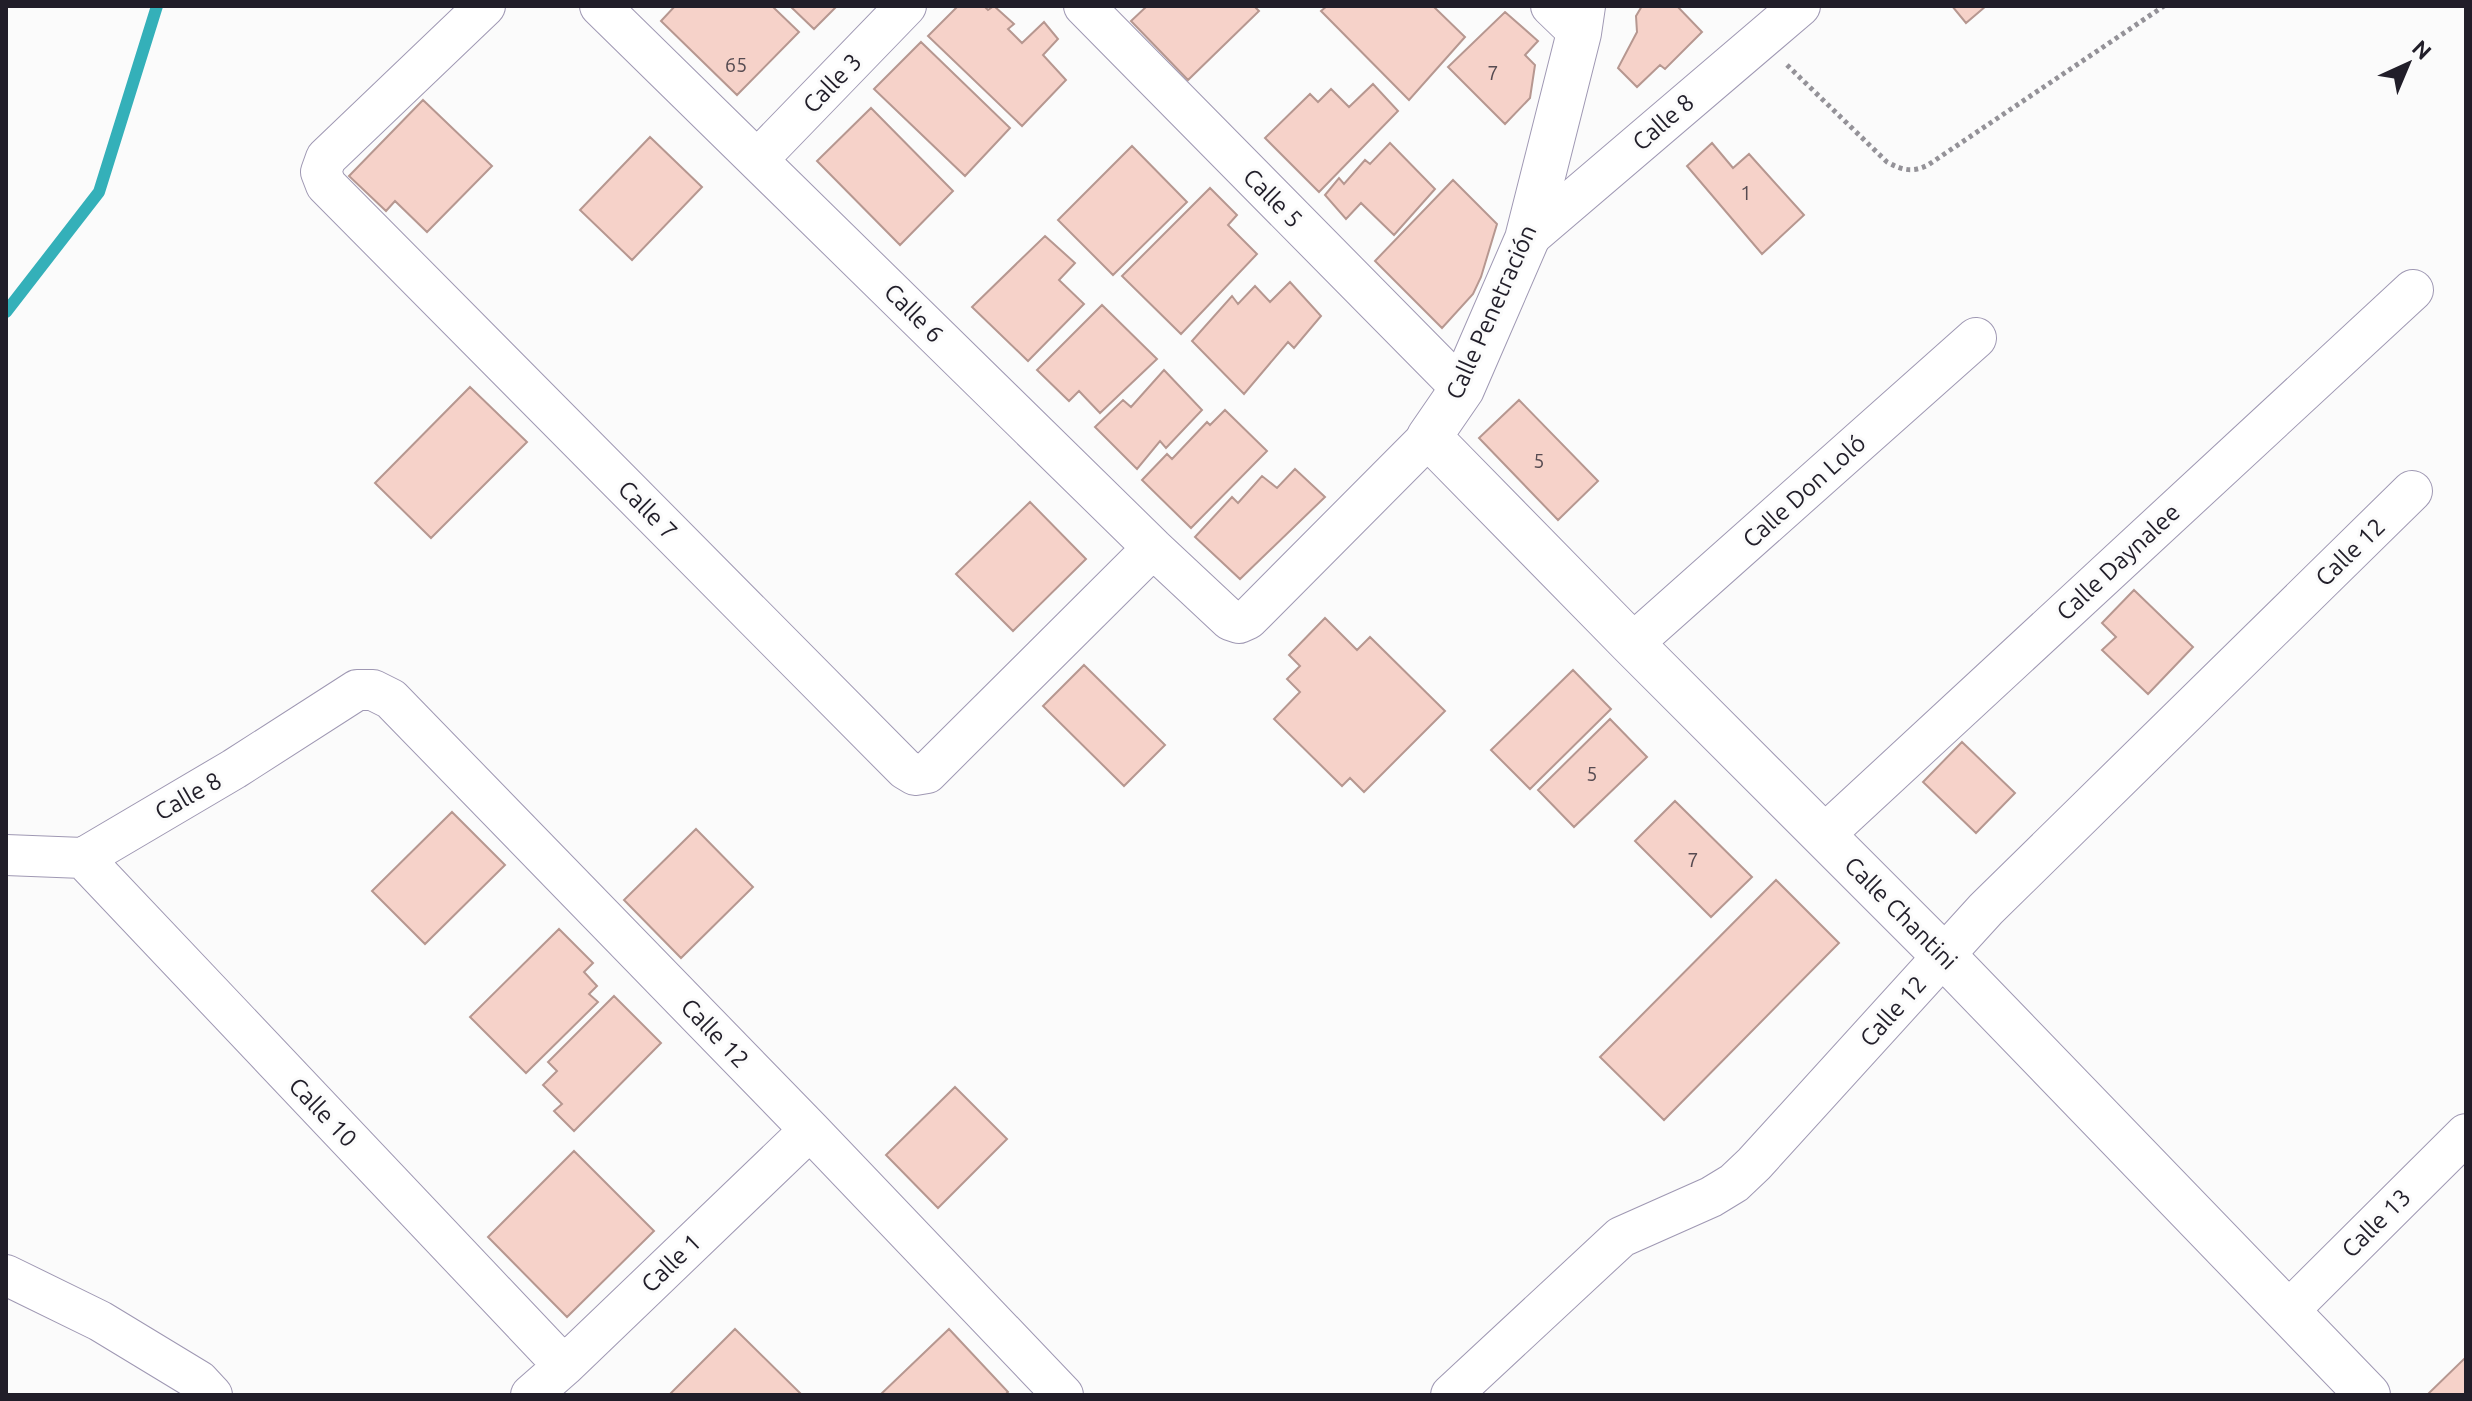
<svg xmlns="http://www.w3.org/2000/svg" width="2472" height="1401" font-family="Ubuntu,sans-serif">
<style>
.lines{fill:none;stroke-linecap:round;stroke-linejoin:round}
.stream{stroke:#34b0b9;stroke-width:12}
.building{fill:#f6d2c9;stroke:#b69790;stroke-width:2}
.minor-casing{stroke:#9f98b3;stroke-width:42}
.tertiary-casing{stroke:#9f98b3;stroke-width:46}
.path{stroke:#949298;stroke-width:5;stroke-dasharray:4 4;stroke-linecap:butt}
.minor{stroke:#fff;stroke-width:40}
.tertiary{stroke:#fff;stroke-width:44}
.labels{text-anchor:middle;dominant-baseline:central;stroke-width:6;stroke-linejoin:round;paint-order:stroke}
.number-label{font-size:20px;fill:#564b51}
.street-label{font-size:24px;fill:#211e29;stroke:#fbfbfb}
</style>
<rect width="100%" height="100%" fill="#fbfbfb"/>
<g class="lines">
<path class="stream" d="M6,312L99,192L157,6"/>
</g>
<path class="building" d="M675,6H772L799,32L737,95L661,21Z
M790,6H837L814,29Z
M958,6H984L988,10L994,6L1014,24L1008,29L1022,43L1044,22L1058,39L1043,55L1066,80L1022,126L928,36Z
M1147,6H1254L1259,11L1188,80L1131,21Z
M1327,6H1433L1465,37L1409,100L1321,11Z
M1642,6H1677L1702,32L1665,69L1660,65L1637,87L1618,68L1637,32L1636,16Z
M1952,6H1986L1966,23Z
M1505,12L1538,41L1525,55L1535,65L1530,98L1505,124L1448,67Z
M921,42L1010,128L965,176L874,89Z
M1373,84L1398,111L1319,192L1265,138L1310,94L1318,102L1331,89L1349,107Z
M423,100L492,166L427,232L395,201L386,211L349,176Z
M871,108L953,191L900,245L817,161Z
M650,137L702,187L632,260L580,210Z
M1390,143L1435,189L1394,235L1361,203L1346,219L1325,195L1339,178L1344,184L1365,160L1370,164Z
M1712,143L1733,168L1749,154L1804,215L1762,254L1687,166Z
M1132,146L1187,202L1113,275L1058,220Z
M1453,180L1497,224L1481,277L1473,294L1442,328L1375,261Z
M1210,188L1237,215L1228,225L1257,254L1181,334L1122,276Z
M1045,236L1075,263L1059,280L1084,304L1028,361L972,307Z
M1290,282L1321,316L1294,348L1288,342L1244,394L1192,341L1232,296L1238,304L1255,286L1270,302Z
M1102,305L1157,359L1100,413L1079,391L1069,401L1037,370Z
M1164,370L1202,410L1166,448L1160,441L1137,469L1095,427L1123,400L1131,407Z
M470,387L527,442L431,538L375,483Z
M1519,400L1598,481L1558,520L1479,438Z
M1225,410L1267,451L1191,528L1142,480L1167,454L1172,459L1207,422L1210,425Z
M1295,469L1325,497L1240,579L1195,537L1232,497L1238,503L1262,476L1277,488Z
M1030,502L1086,559L1013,631L956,574Z
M2134,590L2193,647L2148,694L2102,650L2116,637L2102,623Z
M1325,618L1357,650L1370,637L1445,711L1364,792L1350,778L1342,786L1274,719L1300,692L1287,679L1300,666L1289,655Z
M1084,665L1165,745L1124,786L1043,706Z
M1573,670L1611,709L1530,789L1491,750Z
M1610,719L1647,757L1574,827L1538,790Z
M1962,742L2015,793L1976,833L1923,782Z
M1675,801L1752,877L1711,917L1635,841Z
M452,812L505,865L425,944L372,891Z
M696,829L753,887L681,958L624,900Z
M1776,880L1839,943L1664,1120L1600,1057Z
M559,929L593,963L584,972L597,986L589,994L598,1002L526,1073L470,1017Z
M614,996L661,1043L574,1131L554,1111L562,1104L543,1085L557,1071L548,1062Z
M955,1087L1007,1139L938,1208L886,1155Z
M574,1151L654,1231L567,1317L488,1237Z
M735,1329L802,1395H669Z
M949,1329L1008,1392L1005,1395H880Z
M2466,1357V1395H2429L2428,1394Z"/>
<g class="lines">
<g class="minor-casing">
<path id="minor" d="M485,6L326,158L321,172L326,185L905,769L915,775L927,773L1153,548
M600,6L1153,548L1230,620L1239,623L1248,619L1429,437
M1084,6L1462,389
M1551,6L1579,33
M758,159L906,6
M1527,239L1800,6
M1632,644L1976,338
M1824,835L2413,290
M6,855L83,858L234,769L357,690H373L391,699L810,1130L1063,1395
M83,858L564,1366
M6,1275L100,1321L199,1381L212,1395
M2287,1312L2466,1134
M531,1395L564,1366L810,1130
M1451,1395L1621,1237L1711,1197L1734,1183L1754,1164L1986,909L2412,491"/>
</g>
<g class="tertiary-casing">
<path id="tertiary" d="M1583,6L1579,33L1527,239L1462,389L1429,437L1632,644L1943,955L2368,1395"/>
</g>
<path class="path" d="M1787,65L1887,162C1902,170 1912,173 1928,165L2164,6"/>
<use href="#minor" class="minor"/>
<use href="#tertiary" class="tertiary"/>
</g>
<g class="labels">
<g class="number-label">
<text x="736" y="64">65</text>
<text x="1493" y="72">7</text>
<text x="1746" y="192">1</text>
<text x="1539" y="460">5</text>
<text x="1592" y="773">5</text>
<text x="1693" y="859">7</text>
</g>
<g class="street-label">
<text transform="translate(832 83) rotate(-46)">Calle 3</text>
<text transform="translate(1663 122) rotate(-41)">Calle 8</text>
<text transform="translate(1273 198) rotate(45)">Calle 5</text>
<text transform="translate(1491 312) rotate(-66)">Calle Penetración</text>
<text transform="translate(914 313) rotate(45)">Calle 6</text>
<text transform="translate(1804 491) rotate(-42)">Calle Don Loló</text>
<text transform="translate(648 510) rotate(45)">Calle 7</text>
<text transform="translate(2350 552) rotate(-44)">Calle 12</text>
<text transform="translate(2118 562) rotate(-43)">Calle Daynalee</text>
<text transform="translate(188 796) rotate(-30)">Calle 8</text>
<text transform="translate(1901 913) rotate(45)">Calle Chantini</text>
<text transform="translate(1893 1011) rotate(-48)">Calle 12</text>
<text transform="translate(715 1033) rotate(46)">Calle 12</text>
<text transform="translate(323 1112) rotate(46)">Calle 10</text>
<text transform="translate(2376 1223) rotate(-45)">Calle 13</text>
<text transform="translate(671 1263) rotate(-44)">Calle 1</text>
</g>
</g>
<rect width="2472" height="1401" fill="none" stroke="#211e29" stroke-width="16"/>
<g transform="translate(2408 64) rotate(44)" stroke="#fbfbfb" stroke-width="6" paint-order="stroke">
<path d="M0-6L14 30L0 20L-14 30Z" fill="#211e29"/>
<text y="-12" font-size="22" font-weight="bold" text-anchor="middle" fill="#211e29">N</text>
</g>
</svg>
